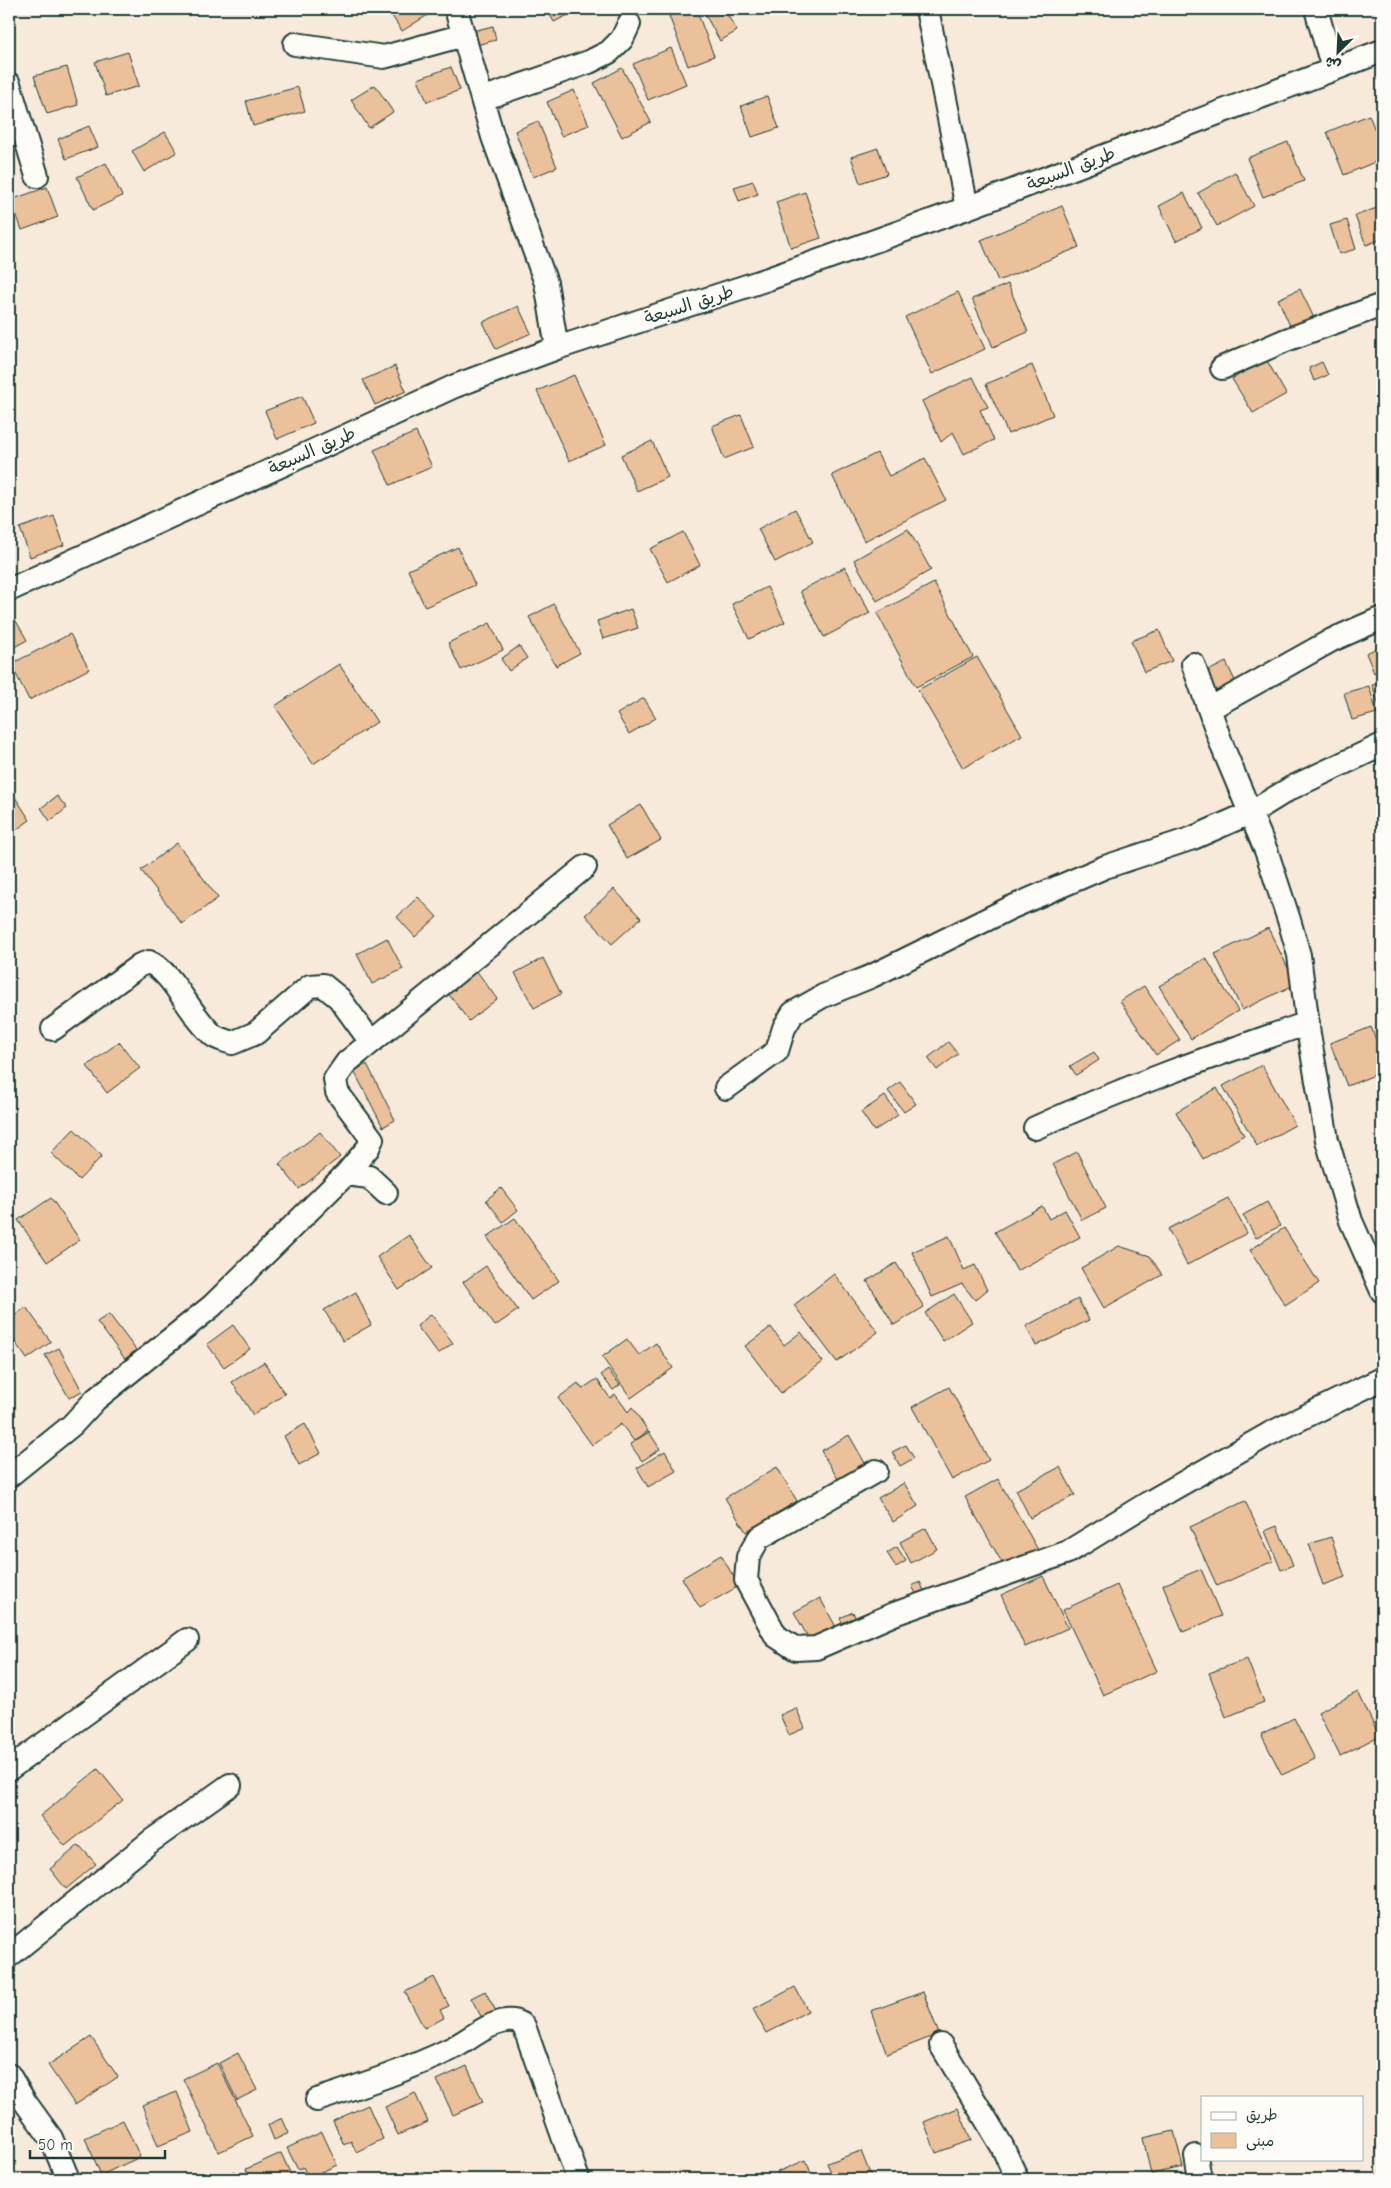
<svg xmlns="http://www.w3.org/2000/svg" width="1391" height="2188" font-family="'Comic Neue','Playpen Sans Arabic',sans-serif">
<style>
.building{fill:#ebc19b;stroke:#1f3d34}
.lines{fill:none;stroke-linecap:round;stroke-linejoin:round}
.minor-casing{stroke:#1f3d34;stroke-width:26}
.minor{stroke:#fdfcf7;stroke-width:22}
.labels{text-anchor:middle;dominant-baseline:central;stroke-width:4;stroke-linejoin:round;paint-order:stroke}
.street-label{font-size:18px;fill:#1f3d34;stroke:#fdfcf7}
</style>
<rect width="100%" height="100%" fill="#f8eadb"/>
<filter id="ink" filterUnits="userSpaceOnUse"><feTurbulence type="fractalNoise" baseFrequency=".02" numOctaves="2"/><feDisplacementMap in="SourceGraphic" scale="10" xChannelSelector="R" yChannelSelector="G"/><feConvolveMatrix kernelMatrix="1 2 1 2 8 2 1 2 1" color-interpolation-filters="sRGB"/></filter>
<g filter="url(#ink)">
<path class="building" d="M397,9H428L431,13L402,31L390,13Z
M547,9H580L554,22Z
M687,9H696L714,56L688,66L669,16Z
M708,9H724L737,31L720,41L703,11Z
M493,26L496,40L476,45L473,31Z
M671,48L686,84L648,100L633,64Z
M128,52L139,86L106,96L95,62Z
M67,67L78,105L47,114L34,76Z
M451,67L460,90L427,102L418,79Z
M622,68L651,122L622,137L594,83Z
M375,85L393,112L369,128L351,100Z
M298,87L305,111L253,126L246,101Z
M574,90L589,125L561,136L547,102Z
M767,96L779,128L752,137L741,106Z
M1369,115L1382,148V159L1344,175L1327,132Z
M538,121L557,167L533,177L515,131Z
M89,126L98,147L66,159L58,139Z
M165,132L177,152L144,172L132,151Z
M1288,142L1304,181L1263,197L1247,158Z
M878,148L887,174L860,183L851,157Z
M106,163L122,196L93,210L77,177Z
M1235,172L1254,206L1217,226L1198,193Z
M753,181L758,194L739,201L734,187Z
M47,187L58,217L22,230L11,200Z
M805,192L821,238L791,248L776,202Z
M1184,193L1202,228L1176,241L1159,206Z
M1062,206L1079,247L998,281L981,240Z
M1382,206V239L1366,245L1355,216Z
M1347,220L1356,249L1339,254L1330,225Z
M1008,284L1028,332L993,347L972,299Z
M1300,289L1314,318L1291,328L1278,299Z
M958,292L985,349L932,374L905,317Z
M518,306L531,333L496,349L483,322Z
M1266,359L1286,394L1253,413L1232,379Z
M1322,362L1328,375L1314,381L1309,368Z
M1032,365L1053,415L1008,434L986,384Z
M395,366L406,391L375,405L363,380Z
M574,375L606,445L569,461L537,391Z
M973,377L988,407L980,410L994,440L964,454L953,432L941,442L922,401Z
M302,396L314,423L277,439L265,411Z
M741,415L754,447L724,459L712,426Z
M416,432L432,467L390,485L374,450Z
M652,441L668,477L637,491L621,455Z
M877,453L889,476L925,458L946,500L864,541L832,475Z
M795,509L813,542L775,562L758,529Z
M54,516L64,545L30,557L20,528Z
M908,529L931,570L877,601L854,560Z
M683,532L700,565L668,582L650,549Z
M458,547L475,585L425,607L408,570Z
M845,567L870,613L824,637L800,591Z
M934,583L973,657L916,687L877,613Z
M767,587L785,622L749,639L732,604Z
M554,604L580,653L556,666L529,617Z
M631,609L638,628L603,639L597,621Z
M16,621L27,640L9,650V625Z
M490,623L503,650L461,670L448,643Z
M1159,630L1172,661L1144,672L1131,641Z
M70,634L89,669L29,700L11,664Z
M519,646L527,658L509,671L501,659Z
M1382,646V669L1374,673L1366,653Z
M977,657L1022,735L963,768L918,690Z
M1226,662L1238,687L1214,698L1202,674Z
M339,664L377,722L313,764L275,706Z
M1382,681V714L1372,685Z
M1369,686L1377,713L1352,720L1344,693Z
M644,698L656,718L629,734L617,714Z
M11,791L30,820L9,835V792Z
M57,796L67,808L50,821L41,808Z
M641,805L661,840L627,859L607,825Z
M177,843L218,898L182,924L141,870Z
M614,889L641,918L612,944L585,915Z
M418,897L437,917L415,937L397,917Z
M1268,928L1296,984L1242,1010L1215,954Z
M387,938L403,969L372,984L357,954Z
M543,958L561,994L534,1008L515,973Z
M1206,958L1238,1011L1191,1039L1159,986Z
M476,970L497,999L469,1021L447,992Z
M1144,986L1180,1040L1156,1055L1120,1001Z
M1371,1027L1382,1055V1072L1347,1086L1330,1043Z
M119,1042L140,1068L107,1093L87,1066Z
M948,1042L958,1054L937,1070L928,1058Z
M1094,1052L1099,1060L1076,1075L1070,1066Z
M367,1064L395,1120L383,1127L354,1071Z
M1262,1065L1295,1125L1257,1146L1223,1086Z
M900,1082L916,1104L904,1112L888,1091Z
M1217,1088L1244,1135L1203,1159L1176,1112Z
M885,1096L898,1115L874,1131L861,1112Z
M74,1129L102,1156L79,1180L51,1153Z
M320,1132L340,1157L299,1189L279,1164Z
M1077,1152L1106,1208L1082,1220L1053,1164Z
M501,1188L518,1210L503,1222L486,1200Z
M51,1198L80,1240L47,1262L18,1220Z
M1228,1198L1247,1233L1187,1265L1168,1229Z
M1267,1202L1280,1226L1256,1238L1243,1215Z
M1042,1206L1049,1219L1065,1210L1080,1237L1017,1271L995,1232Z
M515,1218L559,1281L531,1300L487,1237Z
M1284,1228L1319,1283L1285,1305L1250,1250Z
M409,1235L432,1268L399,1290L377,1257Z
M949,1236L964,1270L975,1265L987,1290L975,1300L962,1284L932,1297L912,1252Z
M1119,1246L1150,1256L1162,1275L1104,1308L1081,1268Z
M896,1263L924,1307L894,1325L867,1281Z
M486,1266L518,1310L495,1326L463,1282Z
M834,1274L878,1332L837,1362L794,1305Z
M356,1292L371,1325L343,1341L324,1310Z
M954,1294L972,1322L943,1341L925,1313Z
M1078,1299L1089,1320L1036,1346L1026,1326Z
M26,1307L51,1342L27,1359L9,1334V1320Z
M109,1314L136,1350L125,1359L97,1322Z
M431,1314L453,1343L438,1354L417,1326Z
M233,1325L250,1349L224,1367L207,1344Z
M771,1327L784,1345L801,1332L823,1362L781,1393L745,1346Z
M627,1339L639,1355L656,1343L673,1368L631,1398L602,1357Z
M59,1348L82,1391L69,1398L45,1355Z
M264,1362L285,1394L253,1415L232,1382Z
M608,1370L620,1385L613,1390L601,1375Z
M597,1379L610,1398L615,1394L628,1412L632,1407L648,1431L634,1441L621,1424L592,1445L558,1398L578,1383L582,1389Z
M949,1387L989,1460L952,1480L912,1407Z
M305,1424L321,1453L299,1465L284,1436Z
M649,1432L660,1449L642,1461L630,1444Z
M849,1435L865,1463L838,1479L821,1451Z
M906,1445L914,1458L900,1466L892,1452Z
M665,1451L676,1471L648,1487L637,1468Z
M777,1467L797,1501L746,1532L725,1498Z
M1060,1467L1075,1495L1030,1518L1016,1490Z
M998,1479L1038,1550L1005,1568L965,1497Z
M904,1483L918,1506L893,1522L878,1498Z
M1245,1501L1273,1561L1217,1586L1190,1527Z
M1277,1526L1293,1565L1281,1570L1265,1531Z
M926,1528L937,1549L911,1563L900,1542Z
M1331,1537L1345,1577L1323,1585L1309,1544Z
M897,1547L906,1561L896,1567L887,1553Z
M721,1555L739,1586L700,1608L682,1578Z
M1201,1569L1221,1616L1183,1632L1163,1585Z
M1043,1576L1068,1628L1025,1647L1001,1595Z
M920,1582L927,1597L920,1601L912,1586Z
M1117,1585L1157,1671L1103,1695L1063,1610Z
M820,1598L836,1627L810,1641L794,1612Z
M853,1612L858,1624L845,1630L840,1618Z
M1247,1659L1264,1702L1226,1717L1209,1673Z
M1358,1692L1379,1736L1340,1756L1318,1712Z
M796,1708L805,1728L789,1735L780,1715Z
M1294,1718L1315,1759L1282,1775L1261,1734Z
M98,1769L123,1800L65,1846L40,1816Z
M79,1845L96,1864L66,1889L50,1869Z
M434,1977L449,2006L440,2010L444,2018L424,2028L405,1992Z
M795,1987L808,2011L766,2033L753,2009Z
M485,1991L497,2013L483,2020L471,1998Z
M923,1992L939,2034L887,2054L871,2011Z
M91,2037L118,2077L75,2105L48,2065Z
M238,2053L257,2090L237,2100L219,2063Z
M217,2063L253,2136L219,2152L183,2079Z
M467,2066L483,2102L453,2115L437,2080Z
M177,2092L193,2132L158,2146L142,2105Z
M415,2093L428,2122L398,2135L385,2107Z
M368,2105L383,2139L356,2152L351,2141L344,2145L333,2121Z
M958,2108L971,2140L936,2153L924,2122Z
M282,2118L289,2133L274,2140L268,2125Z
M123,2120L140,2157L101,2175L85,2138Z
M1174,2131L1183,2167L1151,2174L1143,2138Z
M322,2132L337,2165L308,2178L303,2167L298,2170L287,2148Z
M861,2151L872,2179H834L827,2163Z
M281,2153L293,2179H250L246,2169Z
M806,2160L813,2179H780L777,2172Z
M234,2171L237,2179H219Z"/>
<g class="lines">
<g class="minor-casing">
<path id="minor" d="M456,9L493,137L546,283L557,348
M927,9L967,208
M1316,9L1333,69
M295,44L384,57L464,35
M9,84L37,176
M482,99L589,62L609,52L622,39L629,24
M1222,368L1286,340L1382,305
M9,590L455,386L557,348L768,279L967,208L1382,51
M1193,664L1223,748L1267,853L1289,920L1299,955L1309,1034L1327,1140L1351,1221L1382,1291
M1209,709L1332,640L1382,618
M53,1029L140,965L149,962C174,973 190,1016 214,1036C219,1039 226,1041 232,1043L256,1033L310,986L323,985L339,998L371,1042
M726,1088L777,1051L784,1028L793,1013L823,996L872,976L1010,908L1105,867L1193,838L1252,812L1291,788L1382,745
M1035,1128C1124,1087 1215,1055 1308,1023
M346,1174L368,1148L372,1139L337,1092L335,1079L347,1062L585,867
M876,1471L759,1538L748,1557L746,1580L776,1636L796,1649L816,1648L894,1614L1068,1552L1148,1503L1269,1434L1382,1379
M9,1476L72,1425L96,1399L212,1306L346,1174L369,1177L386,1193
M9,1769L187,1640
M9,1956L151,1841L230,1785
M941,2045L1002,2146L1017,2179
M9,2075L25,2102L51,2138L68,2179
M317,2100C362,2085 408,2070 451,2049C469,2040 486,2024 506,2021C514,2020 518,2022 524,2026L578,2179
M1196,2156L1200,2179"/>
</g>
<use href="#minor" class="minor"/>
</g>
</g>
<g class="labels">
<g class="street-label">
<text transform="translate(1071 169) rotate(-21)">طريق السبعة</text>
<text transform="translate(689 305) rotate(-18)">طريق السبعة</text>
<text transform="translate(312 451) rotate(-24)">طريق السبعة</text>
</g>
</g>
<rect width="1391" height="2188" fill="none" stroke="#fdfcf7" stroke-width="30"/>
<rect x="15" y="15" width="1361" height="2158" fill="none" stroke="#1f3d34" stroke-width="2" filter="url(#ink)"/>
<rect x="1201" y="2096" width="162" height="65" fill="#fdfcf7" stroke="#a4b0a9"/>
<rect x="1211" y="2112" width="25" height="8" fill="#fdfcf7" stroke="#a4b0a9"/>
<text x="1246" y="2120" font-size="15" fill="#1f3d34">طريق</text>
<rect x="1211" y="2133" width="25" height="15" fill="#ebc19b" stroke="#a4b0a9"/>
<text x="1246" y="2146" font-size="15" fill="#1f3d34">مبنى</text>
<g transform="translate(1338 52) rotate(204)" stroke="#fdfcf7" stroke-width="4" paint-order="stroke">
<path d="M0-4L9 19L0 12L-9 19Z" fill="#1f3d34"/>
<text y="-8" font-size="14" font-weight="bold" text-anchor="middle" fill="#1f3d34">ش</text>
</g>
<path d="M30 2150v8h135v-8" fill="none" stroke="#1f3d34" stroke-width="2.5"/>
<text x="38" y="2150" font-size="15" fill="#1f3d34" stroke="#fdfcf7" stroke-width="4" paint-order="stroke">50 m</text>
</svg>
